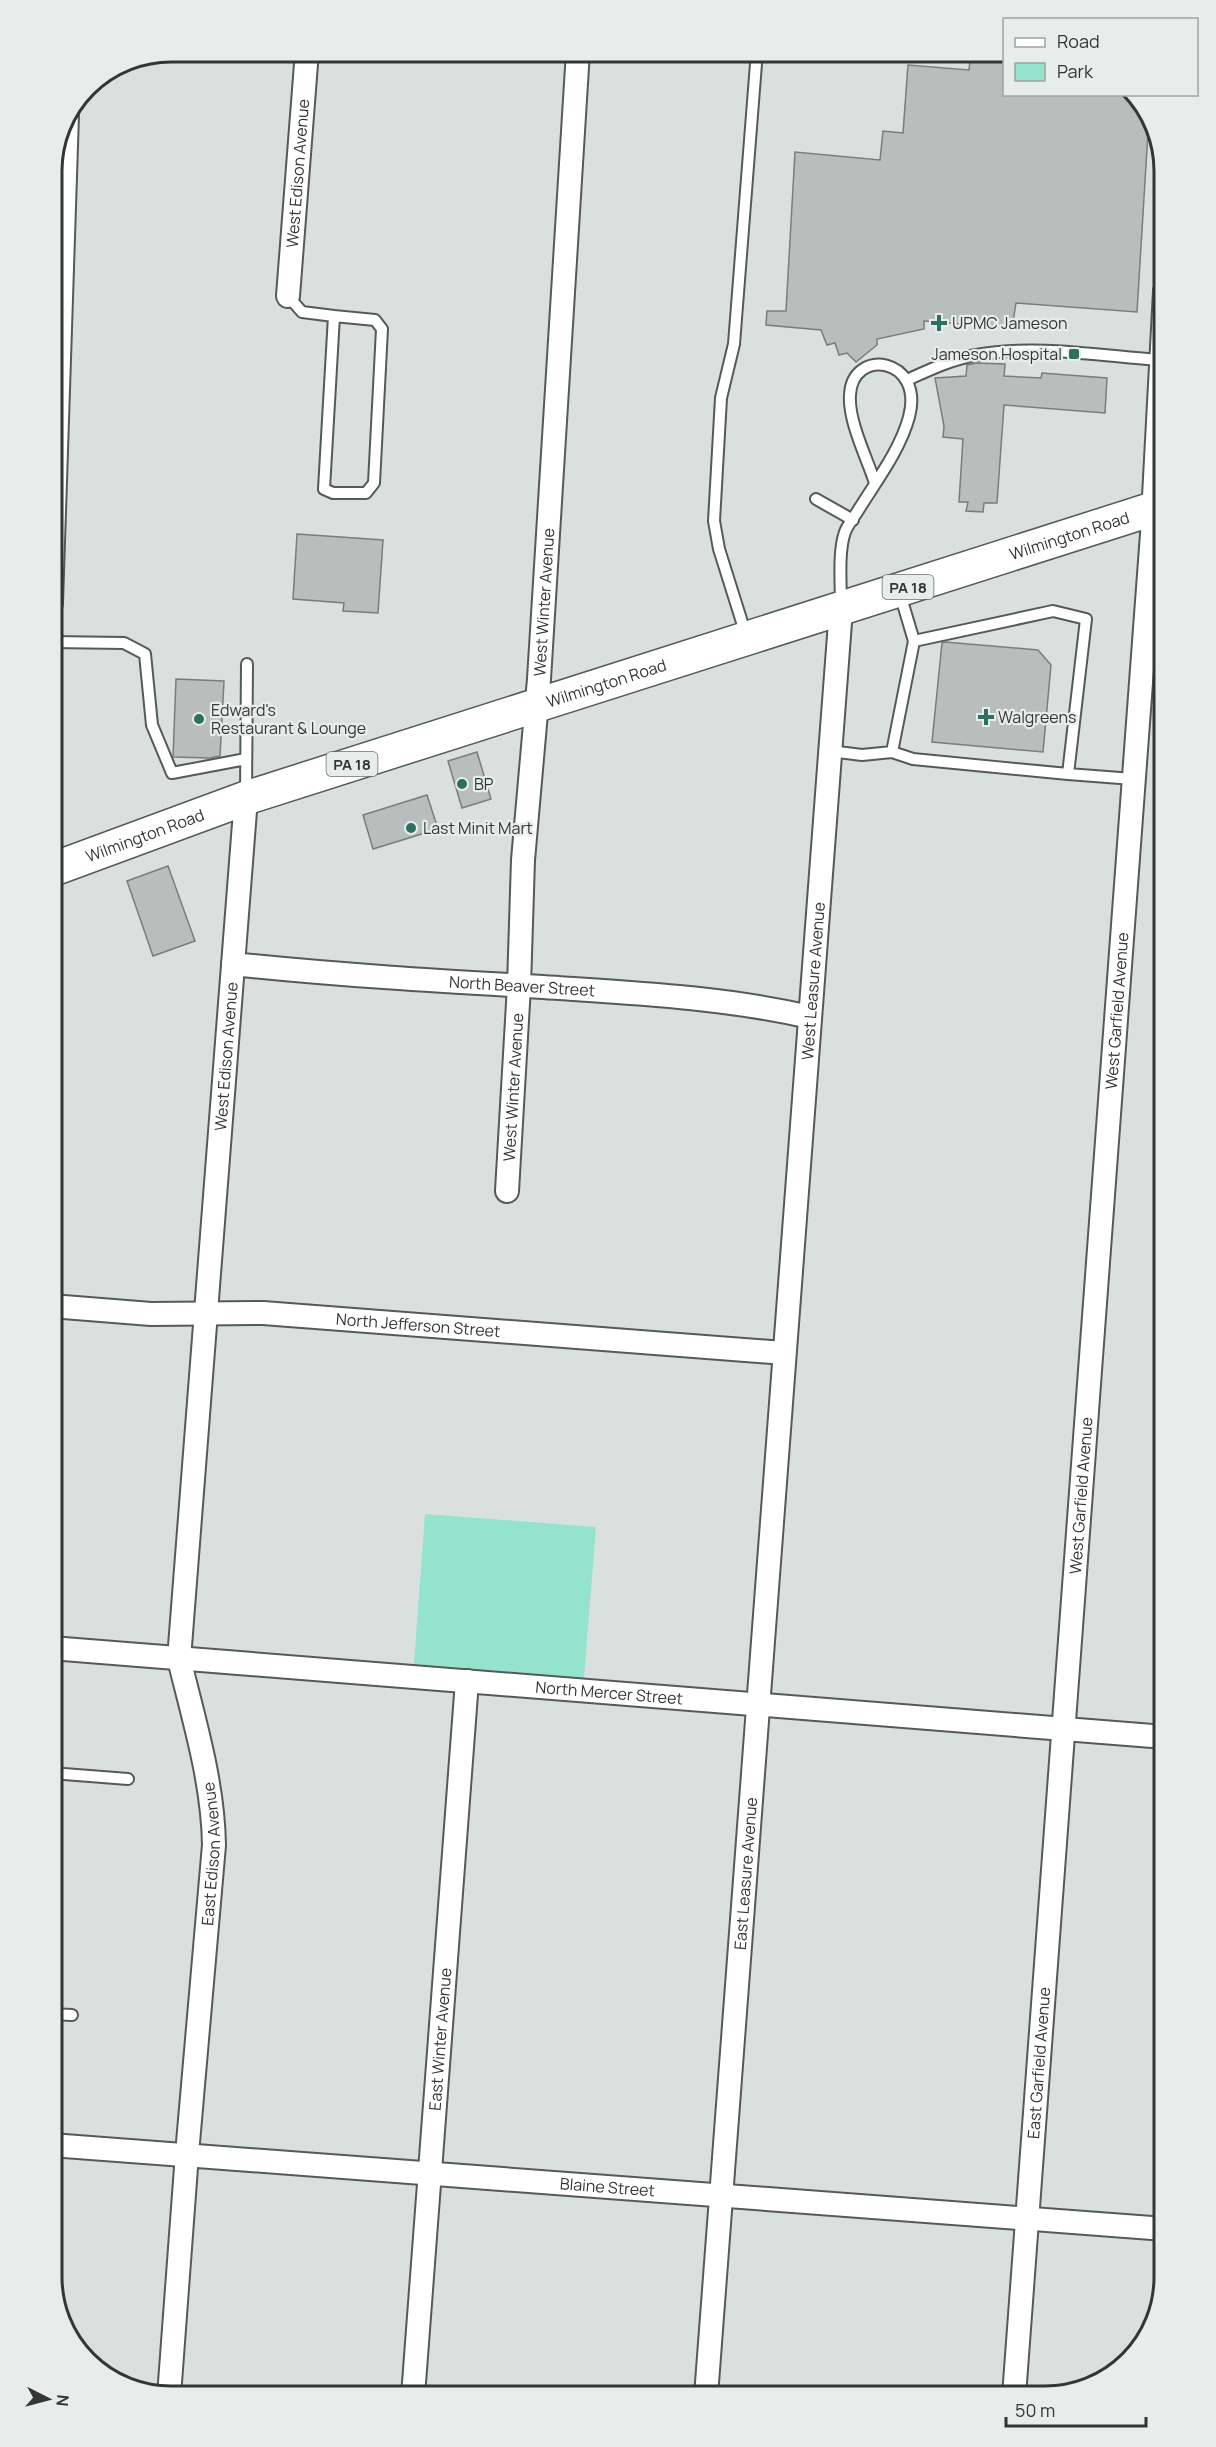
<svg xmlns="http://www.w3.org/2000/svg" width="1216" height="2447" font-family="Manrope,sans-serif">
<style>
.green{fill:#94e3cc}
.building{fill:#b7bebc;stroke:#787e7c;stroke-width:1.5}
.lines{fill:none;stroke-linecap:round;stroke-linejoin:round}
.service-casing{stroke:#545a58;stroke-width:14}
.minor-casing{stroke:#545a58;stroke-width:26}
.primary-casing{stroke:#545a58;stroke-width:36}
.service{stroke:#fff;stroke-width:10}
.minor{stroke:#fff;stroke-width:22}
.primary{stroke:#fff;stroke-width:33}
.poi-dot{fill:#2e705f;stroke:#e7edeb;stroke-width:2}
.labels{text-anchor:middle;dominant-baseline:central;stroke-width:4.5;stroke-linejoin:round;paint-order:stroke}
.shield{fill:#e7edeb;stroke:#6a6d6c;stroke-width:1.5}
.shield-label{font-size:15px;font-weight:bold;fill:#343636}
.street-label{font-size:16px;fill:#343636;stroke:#e7edeb}
.poi-label{font-size:16px;fill:#343636;stroke:#e7edeb;text-anchor:start}
.rim{fill:none;stroke:#343636;stroke-width:3}
</style>
<rect width="100%" height="100%" fill="#dae0de"/>
<path class="green" d="M425,1514L596,1527L583,1690L413,1677Z"/>
<path class="building" d="M971,51H1005V94H1132L1149,116L1137,312L1016,303L1012,328L924,321V329L877,339V345L856,362L847,353L839,355L835,343L827,345L821,330L766,325L767,311H786L795,152L880,160L883,131L903,133L908,65L969,70Z
M977,363L1005,364L1004,376L1041,378L1042,373L1107,378L1105,413L1004,405L997,503H984L983,512L966,511L968,502H959L963,439L943,437L944,426L935,378L966,376L967,365Z
M297,534L383,540L378,613L343,611L344,603L293,599Z
M945,642L1038,650L1051,665L1043,752L932,742L942,643Z
M176,679L224,681L220,756L210,758L173,757Z
M477,752L491,799L462,808L448,761Z
M427,795L438,829L373,849L363,815Z
M168,866L195,941L153,956L127,881Z"/>
<g class="lines">
<g class="service-casing">
<path id="service" d="M288,296L302,312L334,316L324,489L333,493H366L374,483L382,329L375,320L334,316
M907,380C929,370 952,359 976,355C1036,344 1101,356 1161,360
M816,499L853,520
M900,594L914,641L1053,611L1086,619L1068,774L1133,779
M841,605C841,585 838,551 845,532C848,524 855,516 859,509C877,480 900,450 909,417C925,357 852,347 850,395C848,421 867,458 875,483
M746,635L719,549L714,521L721,398L734,344L757,51
M51,642L124,643L145,654L152,725L172,773L246,759
M830,751L862,755L892,752L914,641
M892,752L913,759L1068,774
M246,795L247,664
M51,1773L128,1779
M51,2014L72,2015"/>
</g>
<g class="minor-casing">
<g id="minor">
<path id="s1" d="M288,296L307,51"/>
<path d="M51,603L67,115"/>
<path id="s2" d="M233,964C336,975 439,981 543,987C632,993 722,997 810,1017"/>
<path id="s3" d="M507,1191L519,986L523,860L539,679L578,51"/>
<path id="s4" d="M51,1306L151,1314L263,1313L784,1353"/>
<path id="s5" d="M51,1648L1165,1737"/>
<path id="s6" d="M51,2145L1165,2229"/>
<path id="s7" d="M169,2396L187,2154L214,1845C213,1782 194,1720 179,1659L246,798"/>
<path id="s8" d="M413,2396L467,1681"/>
<path id="s9" d="M706,2396L841,609"/>
<path id="s10" d="M1014,2396L1152,534L1165,291"/>
</g>
</g>
<g class="primary-casing">
<g id="primary">
<path id="s11" d="M51,870L246,798L1165,505"/>
</g>
</g>
<use href="#service" class="service"/>
<use href="#minor" class="minor"/>
<use href="#primary" class="primary"/>
</g>
<g class="poi-dot">
<path d="M936 314h6v6h6v6h-6v6h-6v-6h-6v-6h6z"/>
<rect x="1068" y="348" width="12" height="12" rx="3"/>
<path d="M983 708h6v6h6v6h-6v6h-6v-6h-6v-6h6z"/>
<circle cx="199" cy="719" r="6"/>
<circle cx="462" cy="784" r="6"/>
<circle cx="411" cy="828" r="6"/>
</g>
<g class="labels">
<g class="shield">
<rect x="882.5" y="575" width="51" height="24" rx="4.5"/>
<rect x="326.5" y="752" width="51" height="24" rx="4.5"/>
</g>
<g class="shield-label">
<text x="908" y="587">PA 18</text>
<text x="352" y="764">PA 18</text>
</g>
<g class="street-label">
<text stroke="none"><textPath href="#s1" startOffset="123">West Edison Avenue</textPath></text>
<text stroke="none"><textPath href="#s11" startOffset="1072">Wilmington Road</textPath></text>
<text stroke="none"><textPath href="#s3" startOffset="590">West Winter Avenue</textPath></text>
<text stroke="none"><textPath href="#s11" startOffset="586">Wilmington Road</textPath></text>
<text stroke="none"><textPath href="#s11" startOffset="100">Wilmington Road</textPath></text>
<text stroke="none"><textPath href="#s9" startOffset="1419">West Leasure Avenue</textPath></text>
<text stroke="none"><textPath href="#s2" startOffset="290">North Beaver Street</textPath></text>
<text stroke="none"><textPath href="#s10" startOffset="1389">West Garfield Avenue</textPath></text>
<text stroke="none"><textPath href="#s7" startOffset="1347">West Edison Avenue</textPath></text>
<text stroke="none"><textPath href="#s3" startOffset="104">West Winter Avenue</textPath></text>
<text stroke="none"><textPath href="#s4" startOffset="368">North Jefferson Street</textPath></text>
<text stroke="none"><textPath href="#s10" startOffset="903">West Garfield Avenue</textPath></text>
<text stroke="none"><textPath href="#s5" startOffset="560">North Mercer Street</textPath></text>
<text stroke="none"><textPath href="#s7" startOffset="544">East Edison Avenue</textPath></text>
<text stroke="none"><textPath href="#s9" startOffset="524">East Leasure Avenue</textPath></text>
<text stroke="none"><textPath href="#s8" startOffset="358">East Winter Avenue</textPath></text>
<text stroke="none"><textPath href="#s10" startOffset="334">East Garfield Avenue</textPath></text>
<text stroke="none"><textPath href="#s6" startOffset="558">Blaine Street</textPath></text>
</g>
<g class="poi-label">
<text x="952" y="323">UPMC Jameson</text>
<text x="1062" y="354" text-anchor="end">Jameson Hospital</text>
<text x="211" y="710">Edward's<tspan x="211" dy="18">Restaurant &amp; Lounge</tspan></text>
<text x="998" y="717">Walgreens</text>
<text x="474" y="784">BP</text>
<text x="423" y="828">Last Minit Mart</text>
</g>
</g>
<path d="M0 0H1216V2447H0ZM171 62H1045A109 109 0 0 1 1154 171V2277A109 109 0 0 1 1045 2386H171A109 109 0 0 1 62 2277V171A109 109 0 0 1 171 62Z" fill="#e7edeb" fill-rule="evenodd"/>
<path class="rim" d="M171 62H1045A109 109 0 0 1 1154 171V2277A109 109 0 0 1 1045 2386H171A109 109 0 0 1 62 2277V171A109 109 0 0 1 171 62Z"/>
<rect x="1003" y="18" width="195" height="78" fill="#e7edeb" stroke="#9fa4a3" stroke-width="1.5"/>
<rect x="1015" y="38" width="30" height="9" fill="#ffffff" stroke="#9fa4a3" stroke-width="1.5"/>
<text x="1057" y="48" font-size="18" fill="#343636">Road</text>
<rect x="1015" y="63" width="30" height="18" fill="#94e3cc" stroke="#9fa4a3" stroke-width="1.5"/>
<text x="1057" y="78" font-size="18" fill="#343636">Park</text>
<g transform="translate(48 2399) rotate(96)" stroke="#e7edeb" stroke-width="4.5" paint-order="stroke">
<path d="M0-4.5L10 22L0 15L-10 22Z" fill="#343636"/>
<text y="-9" font-size="16" font-weight="bold" text-anchor="middle" fill="#343636">N</text>
</g>
<path d="M1006 2417v9h140v-9" fill="none" stroke="#343636" stroke-width="3"/>
<text x="1015" y="2417" font-size="18" fill="#343636" stroke="#e7edeb" stroke-width="4.5" paint-order="stroke">50 m</text>
</svg>
